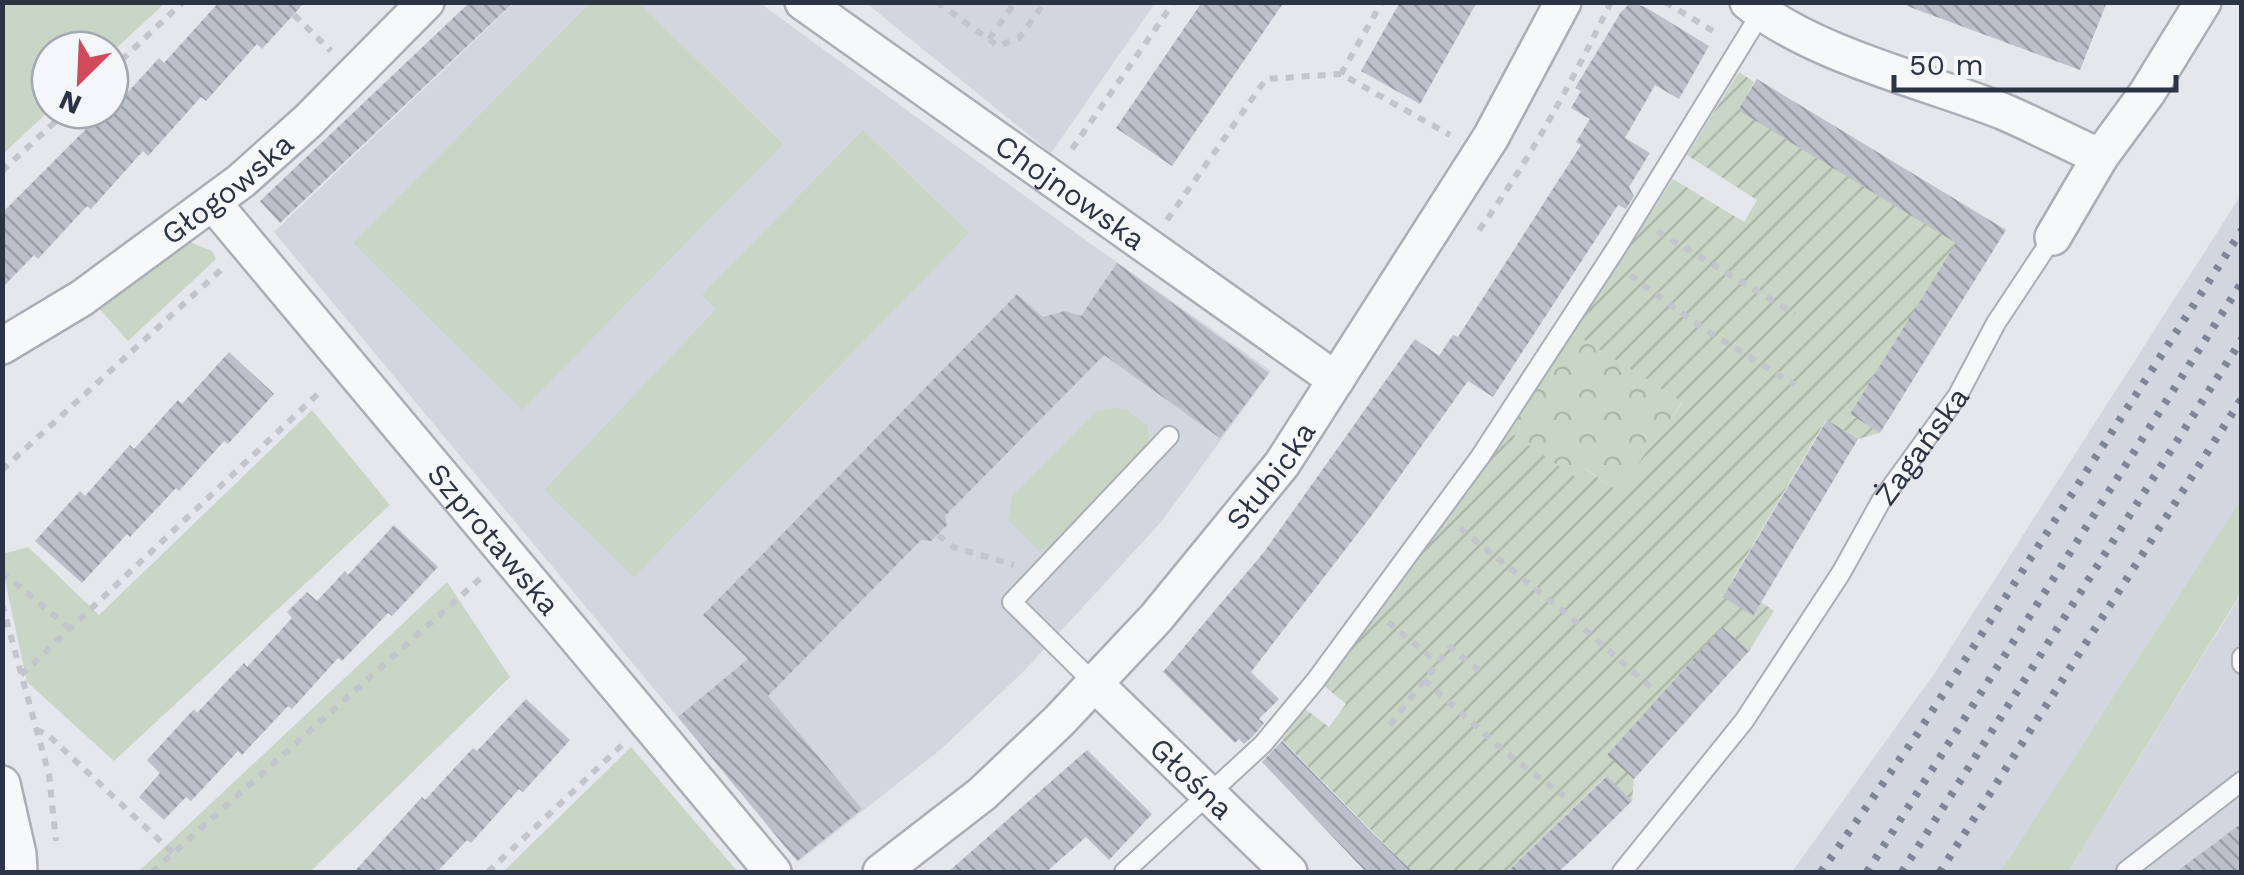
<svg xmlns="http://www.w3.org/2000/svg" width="2244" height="875" font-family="'Work Sans',sans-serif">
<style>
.built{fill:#d2d6de}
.grass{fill:#c9d6c5}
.park{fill:url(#park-crowns)}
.garden{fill:url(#garden-furrows)}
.building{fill:url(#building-back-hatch)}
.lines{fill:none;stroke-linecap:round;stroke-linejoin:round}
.service-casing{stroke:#a9aeb7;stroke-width:22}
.minor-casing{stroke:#a9aeb7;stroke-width:40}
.path{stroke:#c2c5cb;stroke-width:6;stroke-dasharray:8 8;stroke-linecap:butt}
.service{stroke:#f7f8fa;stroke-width:18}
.minor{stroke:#f7f8fa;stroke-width:35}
.rail{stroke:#7d8696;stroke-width:8;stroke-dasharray:5 10;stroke-linecap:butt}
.labels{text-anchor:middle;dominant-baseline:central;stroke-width:10;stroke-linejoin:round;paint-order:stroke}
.street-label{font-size:30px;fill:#2b3445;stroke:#f4f6f9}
</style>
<defs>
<pattern id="park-crowns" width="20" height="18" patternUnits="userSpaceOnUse" patternTransform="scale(2.5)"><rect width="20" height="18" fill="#c9d6c5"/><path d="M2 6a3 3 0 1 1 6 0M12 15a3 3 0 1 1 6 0" fill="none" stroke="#adb8ab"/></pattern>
<pattern id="garden-furrows" width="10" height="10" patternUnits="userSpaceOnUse" patternTransform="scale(2.5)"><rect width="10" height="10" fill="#c9d6c5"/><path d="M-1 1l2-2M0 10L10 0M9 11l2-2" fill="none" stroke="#adb8ab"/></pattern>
<pattern id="building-back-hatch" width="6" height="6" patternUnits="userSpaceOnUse" patternTransform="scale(2.5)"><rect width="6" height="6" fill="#bbc0ca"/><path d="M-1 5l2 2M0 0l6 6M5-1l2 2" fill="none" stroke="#989da6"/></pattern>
</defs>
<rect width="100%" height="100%" fill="#e4e7ec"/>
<path class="built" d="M514,3H760L1077,234L1271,371L1162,521L1024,671L940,750L798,862L274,232Z
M866,3H1155L1051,153Z
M2241,195V499L2000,872H1792L1936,671Z
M2241,593V872H2068L2237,601Z"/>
<path class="grass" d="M3,2H165V3L110,54V50H50V110L3,154Z
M590,3H639L783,144L522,410L353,243Z
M863,130L969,233L634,577L544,490L716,309L702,295Z
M190,242L212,251L216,259L128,341L98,307Z
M1113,408L1126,409L1147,425L1150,441L1144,454L1058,543L1039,551L1008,520L1012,497L1096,411Z
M312,410L390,505L114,761L27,682L3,571V554L28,547L99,615Z
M2241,499V593L2068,872H2000Z
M447,582L510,677L310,872H138Z
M631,747L738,872H503Z"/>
<path class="park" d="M1573,333L1683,401L1619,492L1585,468L1577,479L1509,432Z"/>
<path class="garden" d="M1739,72L1754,82L1739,109L1957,243L1850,414L1880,433L1858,439L1826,420L1731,582L1774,611L1749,651L1722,628L1634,779L1632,801L1606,776L1507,872H1412L1282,740L1305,709L1329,727L1346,704L1324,686L1509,432L1577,478L1584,468L1618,491L1683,402L1573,333L1673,179L1744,222L1757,200L1687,155Z"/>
<path class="building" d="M219,2H305L262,49L257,44L206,101L201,97L148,156L143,151L91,209L87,206L38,259L34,255L2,288V213L104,111L108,114L159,58L164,63Z
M470,2H514L280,223L260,201Z
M1202,2H1284L1172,166L1116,128Z
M1400,2H1477L1420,104L1361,71Z
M1908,2H2107L2080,70L1907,6Z
M1630,3L1645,7L1709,46L1679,99L1655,85L1625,138L1650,153L1629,187L1634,196L1626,209L1618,205L1493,397L1468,381L1375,511L1251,672L1279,699L1259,719L1264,723L1254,735L1244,744L1239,739L1235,743L1163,672L1264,552L1415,339L1439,356L1453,335L1458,337L1581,145L1576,142L1590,119L1571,108L1581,91L1575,88L1621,12Z
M1757,79L2006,230L1880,433L1850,414L1956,243L1738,110Z
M1117,263L1269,373L1220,438L1104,355L945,516L947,525L931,541L921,540L768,696L862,809L797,861L678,717L748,659L703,615L1017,294L1043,317L1065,311L1081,316Z
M229,352L274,394L228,444L224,441L179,491L176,488L130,537L127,534L82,583L35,541L80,491L85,496L130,445L134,449L178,400L182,404Z
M1827,420L1858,439L1753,616L1723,597Z
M394,525L438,567L392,616L388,613L342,661L338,658L292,709L288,706L242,755L238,751L191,801L186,797L164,820L139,797L160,773L147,760L194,709L197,713L244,663L247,667L292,618L287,612L307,592L317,601L345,571L348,575Z
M1722,627L1749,651L1634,779L1607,755Z
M526,699L570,740L523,792L519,789L471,843L467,840L437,872H354L422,797L425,800L473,748L477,751Z
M1282,741L1372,833L1413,872H1366L1262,762Z
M1087,750L1152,814L1109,860L1086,837L1046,872H948Z
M1607,776L1632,801L1575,857L1558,872H1507Z
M2242,823V872H2176Z"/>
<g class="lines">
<g class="service-casing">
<g id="service">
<path d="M2242,657V664"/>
<path d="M1095,684L1012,602L1169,436"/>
<path d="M2126,871L2242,781"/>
<path d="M1124,872L1263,744L1316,680L1480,457L1617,247L1761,13"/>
<path id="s1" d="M1622,872L1744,721L1841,573L1881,501L1958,395L1996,323L2053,237"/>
</g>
</g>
<g class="minor-casing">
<g id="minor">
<path id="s2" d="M803,2L1336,380"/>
<path d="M1748,2C1814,55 1923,80 2002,111C2035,125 2067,142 2100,157"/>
<path id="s3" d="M213,203L773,872"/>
<path d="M2053,237L2100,157L2147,93L2203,2"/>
<path id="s4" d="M2,346L82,298L241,181L308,121L426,2"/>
<path id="s5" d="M1095,684L1289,872"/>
<path d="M2,784L18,854L19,872"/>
<path id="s6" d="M881,872L982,794L1059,721L1156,618L1282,464L1491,137L1563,2"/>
</g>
</g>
<path class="path" d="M937,2L998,46L1019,38L1045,2
M1665,2L1718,34
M294,15L331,51
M989,39L1015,2
M110,71L183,2
M1341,74L1382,2
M1072,149L1174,2
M2,171L68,110
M1167,220L1266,79L1341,74L1450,135
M1479,230C1531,158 1572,82 1611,2
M1657,231L1795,314
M1630,275L1698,325L1795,385
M2,470L223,268
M1460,528L1574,620L1653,689
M938,535L953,547L1014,565
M2,572L69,628
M2,604L49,775L56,841
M1388,622L1438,663
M21,675L323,389
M1424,680L1509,755L1564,796
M1390,725L1450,647L1484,675
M36,730L47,734L173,853
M152,872L482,577
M488,872L622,745"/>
<use href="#service" class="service"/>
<use href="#minor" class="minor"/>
<path class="rail" d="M1821,872L1916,736L2242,230
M1867,872L2242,282
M1902,872L2242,339
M1940,872L2242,398"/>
</g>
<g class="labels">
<g class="street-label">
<text stroke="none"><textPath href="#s4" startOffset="275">Głogowska</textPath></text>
<text stroke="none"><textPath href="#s2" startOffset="328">Chojnowska</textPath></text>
<text stroke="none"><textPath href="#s1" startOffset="522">Żagańska</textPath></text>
<text stroke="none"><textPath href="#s6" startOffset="558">Słubicka</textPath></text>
<text stroke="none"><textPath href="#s3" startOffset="438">Szprotawska</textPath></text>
<text stroke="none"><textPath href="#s5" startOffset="135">Głośna</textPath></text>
</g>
</g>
<rect width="2244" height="875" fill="none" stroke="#2b3445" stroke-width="10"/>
<g transform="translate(80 80) rotate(204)"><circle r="48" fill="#f4f6f9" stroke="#a4a8b1" stroke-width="2.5"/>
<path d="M0-8L18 38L0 25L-18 38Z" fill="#d1495b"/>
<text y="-15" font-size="28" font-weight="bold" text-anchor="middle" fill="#2b3445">N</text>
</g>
<path d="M1894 75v15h282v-15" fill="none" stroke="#2b3445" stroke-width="5"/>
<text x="1909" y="75" font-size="30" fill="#2b3445" stroke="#f4f6f9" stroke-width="8" paint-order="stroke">50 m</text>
</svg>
